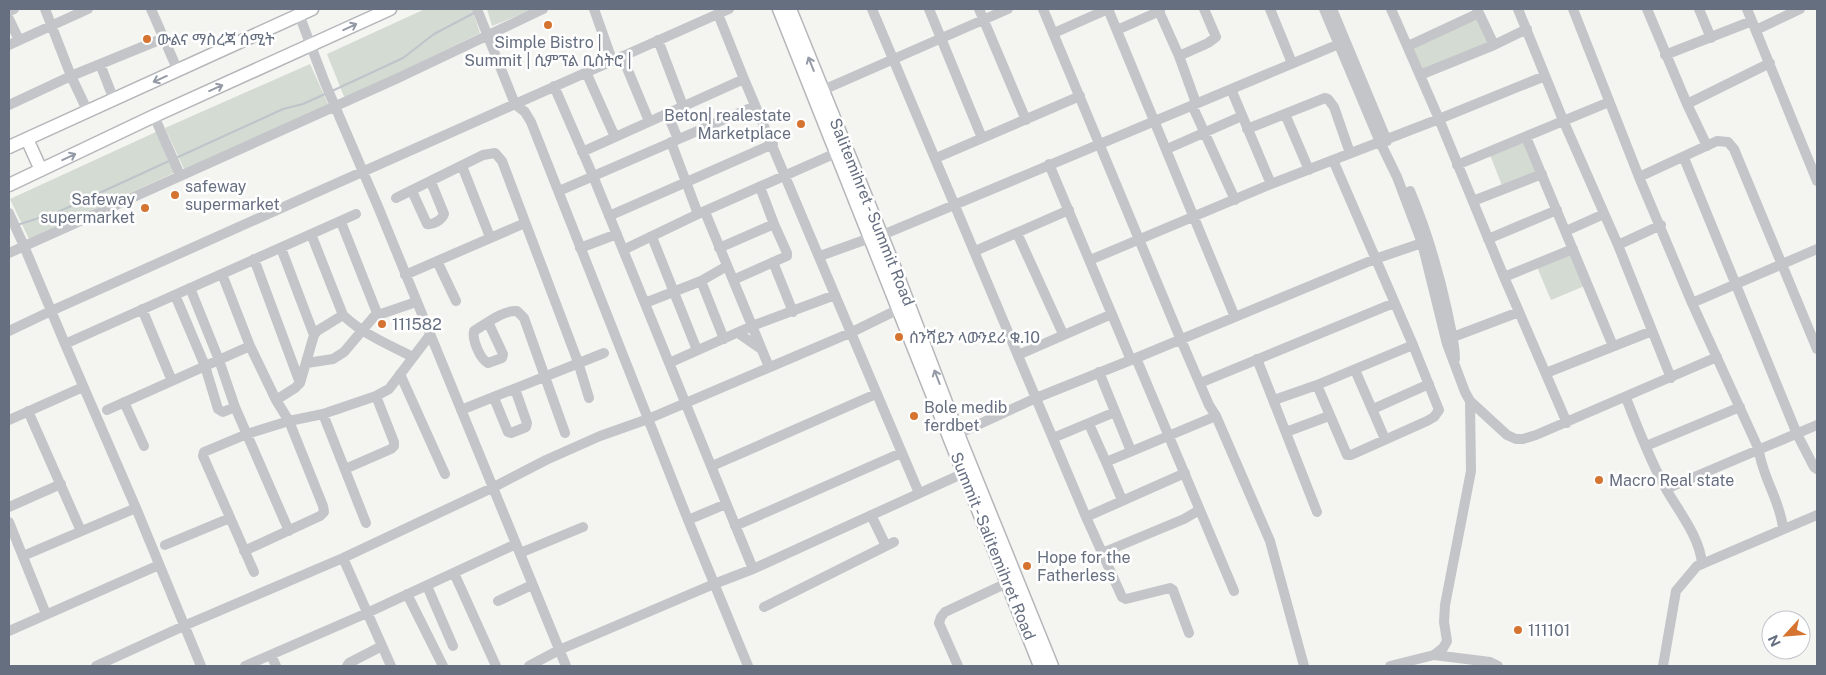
<svg xmlns="http://www.w3.org/2000/svg" width="1826" height="675" font-family="'Public Sans','Noto Sans Ethiopic',sans-serif">
<style>
.green{fill:#d4dbd2}
.lines{fill:none;stroke-linecap:round;stroke-linejoin:round}
.stream{stroke:#bdc4ca;stroke-width:2}
.major-casing{stroke:#b4b6ba;stroke-width:15}
.minor{stroke:#c3c5c9;stroke-width:10}
.major{stroke:#fff;stroke-width:12}
.oneway{stroke:#949aa6}
.poi-dot{fill:#d57430;stroke:#fff;stroke-width:2}
.labels{text-anchor:middle;dominant-baseline:central;stroke-width:5;stroke-linejoin:round;paint-order:stroke}
.poi-label{font-size:16px;fill:#666f80;stroke:#fff;text-anchor:start}
.street-label{font-size:16px;fill:#666f80;stroke:#fff}
</style>
<rect width="100%" height="100%" fill="#f4f4f1"/>
<path class="green" d="M425,9H472L480,33L345,99L327,54Z
M487,9H534L492,26Z
M1477,18L1489,45L1423,72L1411,46Z
M310,64L329,106L185,171L165,128Z
M158,131L176,172L29,239L10,199Z
M1526,140L1539,174L1503,188L1490,155Z
M1573,252L1587,285L1551,300L1537,267Z"/>
<g class="lines">
<path class="stream" d="M332,91L403,58L434,34L474,13
M176,158L283,109L303,104L325,94
M17,225L58,212L169,161"/>
<g class="major-casing">
<path id="major" d="M779,9L1040,666
M790,9L896,271L958,434L1052,666
M27,139L41,170
M9,147L312,9
M9,185L154,116L390,9"/>
</g>
<path class="minor" d="M45,9L71,76L88,112
M151,9L178,71
M297,9L325,83L379,209L566,666
M477,9L515,104L525,112L531,122L688,520L748,666
M594,9L612,60
M872,9L1086,517L1122,597L1126,599L1170,588L1173,590L1189,633
M929,9L982,138
M979,9L1026,120
M1043,9L1181,340L1209,405L1216,416L1106,462L1122,500
M1108,9L1235,317
M1158,9L1179,56L1196,103
M1270,9L1292,63
M1324,9L1380,142L1397,177L1422,243L1447,344L1465,392L1470,401L1507,435L1516,439H1523L1536,435L1717,357
M1332,9L1387,141
M1391,9L1439,119L1504,277L1567,423
M1477,9L1494,45
M1518,9L1563,120L1618,245L1671,378
M1573,9L1639,177L1692,303L1759,450C1762,477 1780,500 1783,528
M1647,9L1687,104L1707,146
M1699,9L1711,38
M1747,9L1817,181
M9,11L14,9
M718,14L744,79
M9,19L19,40
M1117,30L1160,11
M1756,30L1800,9
M1054,33L1108,9
M658,40L683,106
M9,45L88,9
M1408,46L1479,13
M1665,55L1752,21
M622,56L649,121
M1179,56L1208,43L1216,37L1204,9
M100,64L114,100
M586,72L615,137
M1420,75L1494,45L1527,29
M554,86L593,176L753,569
M1231,89L1271,184
M823,90L1008,9
M1687,104L1770,63
M9,105L71,76L164,38
M1192,105L1235,200
M667,113L678,139
M1285,114L1309,170
M154,116L180,175
M1247,129L1325,98L1328,99L1334,107L1350,153
M1526,137L1613,346
M671,142L698,214
M1167,149L1242,116
M582,152L744,79L835,295L752,326L669,363
M936,158L1080,96
M1684,158L1797,434L1814,467L1817,469
M1049,164L1131,360
M1457,165L1609,102
M462,166L490,237
M1639,177L1717,141L1728,142L1734,149L1817,349
M412,191L427,224C433,225 442,220 444,214L431,182
M559,191L755,106
M1410,191C1426,229 1438,269 1447,310C1450,326 1455,343 1455,359
M396,198L483,155L495,153L502,161L578,362L589,398
M1473,201L1542,174
M705,212L769,367
M9,213L24,246L65,344L136,508L201,666
M609,216L773,144
M341,222L377,313L381,314L416,302
M1566,231L1604,214
M1017,233L1063,334
M311,234L343,315C363,334 389,345 413,357
M880,236L1339,44
M652,237L697,350
M1488,239L1557,210
M1618,245L1661,225
M281,248L314,335
M580,248L617,234
M719,248L774,224
M623,250L698,214L836,153
M975,251L1069,210
M9,253L396,79L543,9
M820,256L870,238
M254,259L300,383
M1090,260L1271,184L1439,119L1545,76
M437,261L456,301
M773,262L793,312
M222,274L250,346
M405,275L525,223
M1504,277L1573,249
M733,280L787,256V253L774,224L760,187
M190,288L219,360L235,407L289,531
M175,295L205,366L218,409L223,412L235,407
M835,295L919,493
M645,303L701,281
M1692,303L1817,249
M142,309L172,381
M488,322L503,354L502,358L488,363C480,359 472,340 474,331C487,323 503,310 517,311L524,318L565,433
M9,331L51,311C277,210 502,109 729,9
M738,333L761,349
M1453,337L1519,312
M724,339L701,281L727,266
M65,344L356,214
M1018,355L1112,314
M1257,359L1317,512
M307,363L333,359L344,352L377,313
M1355,370L1385,439
M1099,372L1131,451
M1546,373L1652,331
M400,374L445,474
M1200,383L1394,303
M1317,385L1347,455H1351L1427,421L1434,417L1439,410L1413,345L1333,160
M494,398L508,432L511,433L526,427L527,423L515,389
M1626,398C1638,428 1650,461 1666,489C1679,512 1700,537 1702,564L1697,566L1676,591L1663,666
M276,400L295,388L300,383L314,335L317,331L343,315
M1274,400L1317,385L1413,345
M124,402L144,446
M1373,409L1429,384
M107,410L250,346L276,400L289,421L323,506L324,512L320,516L244,551
M461,410L604,353
M28,411L81,531
M323,414L366,523
M1216,416L1270,541L1304,666
M9,420L83,387
M1089,424L1106,462
M1286,432L1329,416
M958,434L1036,398L1136,358L1375,259L1422,243
M1053,438L1115,412
M1646,446L1740,407
M712,466L876,394
M345,469L391,449L394,446V442L376,396
M1666,489L1817,425
M9,507L61,484
M1199,508L1234,591
M871,515L886,546
M1086,517L1185,473
M688,520L726,504
M9,522L46,614
M735,526L901,453
M165,545L230,518
M520,553L583,527
M1102,553L1184,519L1196,512L1199,508L1136,358
M23,556L136,508
M343,558L391,666
M1702,564L1817,515
M254,572L203,456L204,452L247,434L289,421L323,414L376,396L389,389L430,335
M454,573L496,666
M427,586L453,646
M407,594L443,666
M498,601L532,585
M764,607L894,542
M9,631L159,565
M271,655L276,666
M1434,655L1490,662L1498,666
M96,666L186,625L343,558L494,487L546,460L600,436L648,419L850,333L903,307
M245,666L367,613L516,544
M347,666L349,663L382,646
M529,666L559,650L714,584L753,569L964,473
M958,666L939,623L941,617L945,612L1007,583
M1390,666L1434,655L1443,648L1447,641L1444,622L1445,605L1471,471L1470,401"/>
<use href="#major" class="major"/>
</g>
<defs><path id="oneway-shaft" d="M-6 0H5M1.5-3L5.5 0L1.5 3" fill="none" stroke-width="1.6" stroke-linecap="round" stroke-linejoin="round" transform="scale(1.25)"/></defs>
<g class="oneway">
<use href="#oneway-shaft" transform="translate(350 27) rotate(-25)"/>
<use href="#oneway-shaft" transform="translate(811 64) rotate(-112)"/>
<use href="#oneway-shaft" transform="translate(160 79) rotate(156)"/>
<use href="#oneway-shaft" transform="translate(216 88) rotate(-24)"/>
<use href="#oneway-shaft" transform="translate(69 157) rotate(-25)"/>
<use href="#oneway-shaft" transform="translate(937 377) rotate(-111)"/>
</g>
<g class="poi-dot">
<circle cx="548" cy="25" r="5"/>
<circle cx="147" cy="39" r="5"/>
<circle cx="801" cy="124" r="5"/>
<circle cx="175" cy="195" r="5"/>
<circle cx="145" cy="208" r="5"/>
<circle cx="382" cy="324" r="5"/>
<circle cx="899" cy="337" r="5"/>
<circle cx="914" cy="416" r="5"/>
<circle cx="1599" cy="480" r="5"/>
<circle cx="1027" cy="566" r="5"/>
<circle cx="1518" cy="630" r="5"/>
</g>
<g class="labels">
<g class="poi-label">
<text x="157" y="39">ውልና ማስረጃ ሰሚት</text>
<text x="548" y="42" text-anchor="middle">Simple Bistro |<tspan x="548" dy="18">Summit | ሲምፕል ቢስትሮ |</tspan></text>
<text x="791" y="115" text-anchor="end">Beton| realestate<tspan x="791" dy="18">Marketplace</tspan></text>
<text x="185" y="186">safeway<tspan x="185" dy="18">supermarket</tspan></text>
<text x="135" y="199" text-anchor="end">Safeway<tspan x="135" dy="18">supermarket</tspan></text>
<text x="392" y="324">111582</text>
<text x="909" y="337">ሰንሻይን ላውንደሪ ቁ.10</text>
<text x="924" y="407">Bole medib<tspan x="924" dy="18">ferdbet</tspan></text>
<text x="1609" y="480">Macro Real state</text>
<text x="1037" y="557">Hope for the<tspan x="1037" dy="18">Fatherless</tspan></text>
<text x="1528" y="630">111101</text>
</g>
<g class="street-label">
<text transform="translate(872 212) rotate(68)">Salitemihret - Summit Road</text>
<text transform="translate(993 546) rotate(68)">Summit - Salitemihret Road</text>
</g>
</g>
<rect width="1826" height="675" fill="none" stroke="#666f80" stroke-width="20"/>
<g transform="translate(1786 635) rotate(244)"><circle r="24" fill="#ffffff" stroke="#c2c5cc"/>
<path d="M0-4L9 19L0 12L-9 19Z" fill="#d57430"/>
<text y="-8" font-size="14" font-weight="bold" text-anchor="middle" fill="#666f80">N</text>
</g>
</svg>
